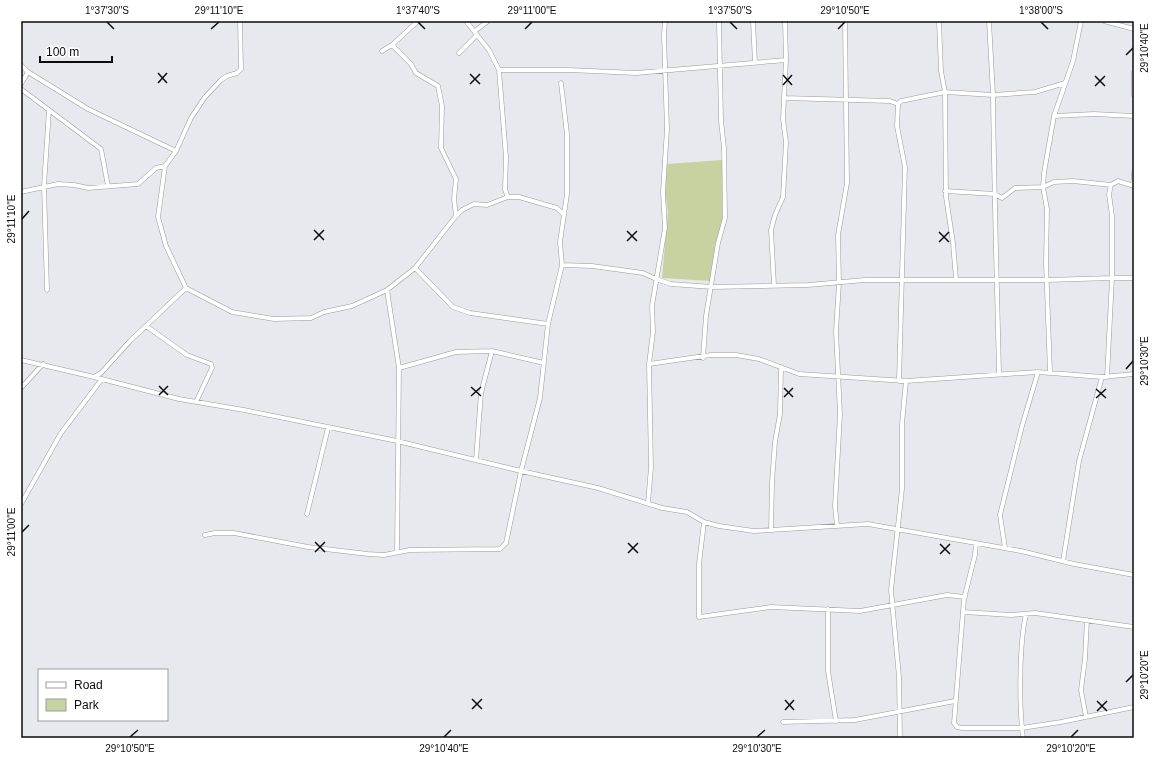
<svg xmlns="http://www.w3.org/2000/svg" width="1155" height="759" font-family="Arial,sans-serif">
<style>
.green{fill:#c8d2a1}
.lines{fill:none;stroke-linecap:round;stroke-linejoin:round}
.street-casing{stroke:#9999a0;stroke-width:5}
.street{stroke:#fff;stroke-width:4}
.ticks{fill:none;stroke:#0b0b0e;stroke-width:1.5}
.neatline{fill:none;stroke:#0b0b0e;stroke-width:1.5}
.ticks-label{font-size:10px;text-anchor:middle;fill:#0b0b0e}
</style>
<rect width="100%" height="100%" fill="#e8e8ef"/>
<path class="green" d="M722,160V224L715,245L710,281L662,278L668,211L665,194L667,164Z"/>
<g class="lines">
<g class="street-casing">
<path id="street" d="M240,21L241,69L237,73L227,76L221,80L205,97L191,118L176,151L165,166L158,217L166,246L186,288L232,312L274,319L311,318L324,312L352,306L387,290L415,268L456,216L454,199L456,179L441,148L442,106L438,86L416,73L411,64L392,45
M466,21L489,50L499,70L506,157L505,190L508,197
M753,21L755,63
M785,21L786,60
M939,21L941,71L945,92L946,197L953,243L956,279
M989,21L993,95L1035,92L1065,83
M1104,21L1134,29
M475,31L488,21
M382,51L392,45L418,21
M459,53L477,35
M21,65L28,72L88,109L176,151
M499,70H569L636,73L786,60L784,98L890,101L898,104
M1134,72V95
M21,84L28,72
M21,89L101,149L108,186
M1054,116L1094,114L1134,116
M1133,186L1134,173
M1134,186L1118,181L1111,185L1109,194L1112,216V278H1134
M945,191L995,194L1002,198L1015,188L1043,187L1054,182L1073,181L1111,185
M21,192L58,184L74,185L88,188L138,184L156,168L165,166
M456,216L462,210L474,204L487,205L508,197H519L557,208L564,215
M562,265L592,266L643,273L656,279L671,284L712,287L808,285L865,280H1047L1112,278L1107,377
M415,268L453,307L470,313L548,324
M774,285L771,230L775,215L783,197L786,142L783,119L784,98
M47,290L44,186L49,110
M387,290L399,368L397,552
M146,326L187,355L211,364L212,368L196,402
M703,358L706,316L718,243L725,218L724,148L721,121L719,21
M21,360L94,377L101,373L130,341L186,288
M649,364L711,355H736L759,359L799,374L906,381L1038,372L1102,377L1134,374
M399,368L456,352L492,351L544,363
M1050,372L1046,263L1047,209L1043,187L1044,173L1054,116L1073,61L1081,21
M94,377L179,399L244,410L397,441L521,471L540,398L548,324L562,265L560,242L567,194V134L561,83
M899,381L905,167L897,126L898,104L901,101L945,92L993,95C994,188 997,281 999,374
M21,388L43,364
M476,460L481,393L492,351
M648,503L651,467L649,364L653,332L652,306L665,228L663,192L667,129L664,35L665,21
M21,504L61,433L102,379
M307,514L328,428
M704,522L699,564V617L771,607L860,611L947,595L965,597
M837,526L835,506L840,414L836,331L839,283L838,235L847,183L845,21
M771,530L772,482L775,442L780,414L781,367
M205,535L215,533H234L308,547L368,554L384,555L410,550L500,549L506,543L521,471L598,488L662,508L687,512L704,522L719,526L754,531L868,524L1021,551L1074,564L1134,575
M976,543L975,555L964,599L954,723L957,727L962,728H1022L1061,722L1134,707
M1005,548L1000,515L1022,426L1038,372
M1063,561L1079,461L1102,377
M828,609V671L836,721
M964,612L1011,615L1035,613L1134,627
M1086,717L1081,690L1085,659L1087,620
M783,722L855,720L955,701
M900,738L899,677L891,590L902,489V424L906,381
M1023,738C1019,706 1019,645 1026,614"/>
</g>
<use href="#street" class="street"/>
</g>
<path class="ticks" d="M107,22L114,29M418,22L425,29M730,22L737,29M1041,22L1048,29M211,29L219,22M525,29L532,22M838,29L845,22M1126,55L1133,48M158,73L167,83M470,74L480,84M783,75L792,85M1095,76L1105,86M158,83L167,73M470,84L480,74M783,85L792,75M1095,86L1105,76M22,219L29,211M314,230L324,240M627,231L637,241M939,232L949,242M314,240L324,230M627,241L637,231M939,242L949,232M1126,369L1133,361M159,386L168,395M471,387L481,396M784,388L793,397M1096,389L1106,398M159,395L168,386M471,396L481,387M784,397L793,388M1096,398L1106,389M22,532L29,525M315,542L325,552M628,543L638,553M940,544L950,554M315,552L325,542M628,553L638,543M940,554L950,544M1126,682L1133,675M472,699L482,709M785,700L794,710M1097,701L1107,711M472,709L482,699M785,710L794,700M1097,711L1107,701M130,737L138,730M444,737L451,730M757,737L765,730M1071,737L1078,730"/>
<rect width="1155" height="759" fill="none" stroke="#ffffff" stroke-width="44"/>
<rect x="38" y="669" width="130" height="52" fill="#ffffff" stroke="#9d9d9f"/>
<rect x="46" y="682" width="20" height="6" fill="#ffffff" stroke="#9d9d9f"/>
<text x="74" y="689" font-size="12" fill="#0b0b0e">Road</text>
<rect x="46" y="699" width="20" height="12" fill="#c8d2a1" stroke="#9d9d9f"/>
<text x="74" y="709" font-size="12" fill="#0b0b0e">Park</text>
<path d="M40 56v6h72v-6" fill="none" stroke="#0b0b0e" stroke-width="2"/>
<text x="46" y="56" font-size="12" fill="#0b0b0e" stroke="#ffffff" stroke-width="3" paint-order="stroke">100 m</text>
<rect x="22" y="22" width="1111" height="715" class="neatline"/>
<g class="ticks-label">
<text x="107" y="14">1°37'30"S</text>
<text x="219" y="14">29°11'10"E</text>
<text x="418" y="14">1°37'40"S</text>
<text x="532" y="14">29°11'00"E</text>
<text x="730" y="14">1°37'50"S</text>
<text x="845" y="14">29°10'50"E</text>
<text x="1041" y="14">1°38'00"S</text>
<text transform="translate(1144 48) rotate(-90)" y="4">29°10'40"E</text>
<text transform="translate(11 219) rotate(-90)" y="4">29°11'10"E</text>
<text transform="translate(1144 361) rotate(-90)" y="4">29°10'30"E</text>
<text transform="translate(11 532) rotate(-90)" y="4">29°11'00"E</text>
<text transform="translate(1144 675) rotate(-90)" y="4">29°10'20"E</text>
<text x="130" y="752">29°10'50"E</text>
<text x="444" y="752">29°10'40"E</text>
<text x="757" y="752">29°10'30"E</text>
<text x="1071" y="752">29°10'20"E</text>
</g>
</svg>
